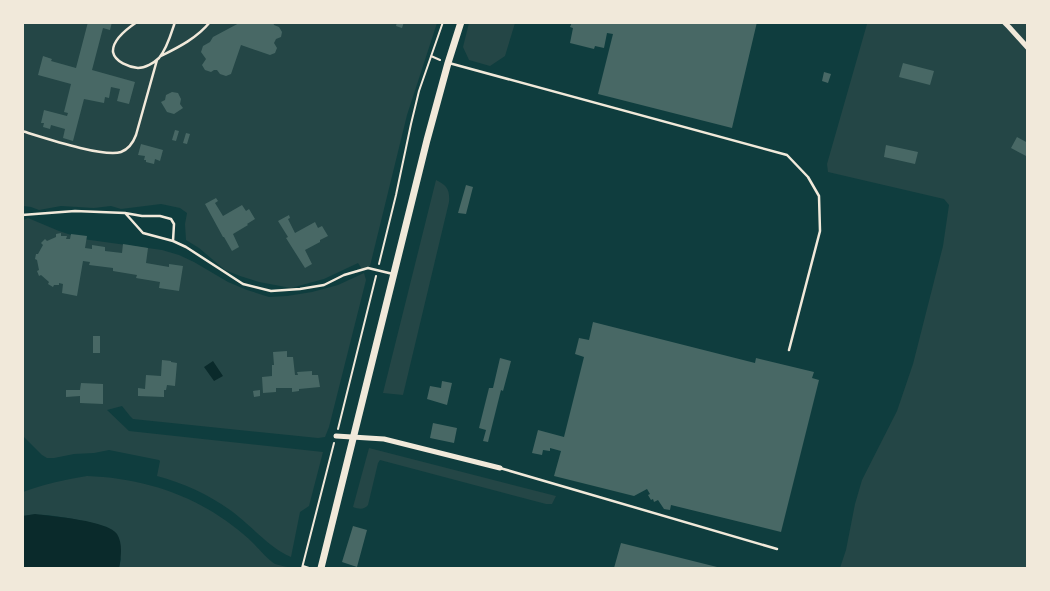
<svg xmlns="http://www.w3.org/2000/svg" width="1050" height="591" font-family="'IBM Plex Sans',sans-serif">
<style>
.green{fill:#244646}
.water{fill:#0a2a2b}
.lines{fill:none;stroke-linecap:round;stroke-linejoin:round}
.stream{stroke:#0a2a2b;stroke-width:3}
.building{fill:#486865}
.path{stroke:#f1e9da;stroke-width:2}
.service{stroke:#f1e9da;stroke-width:2.5}
.minor{stroke:#f1e9da;stroke-width:5}
.tertiary{stroke:#f1e9da;stroke-width:7}
</style>
<rect width="100%" height="100%" fill="#0f3d3e"/>
<path class="green" d="M22,23H437L407,115L370,266L362,269L358,263L324,279L291,288L259,282L240,276L225,270L199,248L186,240L185,224L187,213L180,208L161,204L121,209L111,206L94,208L61,206L39,210L31,207L23,206Z
M469,23H515L505,56L490,66L469,60L463,47Z
M863,23H1027V568H840L846,550L855,504L862,480L897,411L913,364L943,246L949,205L944,199L828,172L827,164L867,24Z
M436,180C447,185 450,190 449,202L403,395L383,393Z
M28,218L59,231L83,239L162,250L179,255L194,262L228,282L247,290L269,297L287,296L312,292L338,285L364,273L366,280L364,288L329,427L325,437L318,438L133,419L130,416L122,406L107,410L129,431L323,452L309,506L300,512L291,557C272,549 255,530 239,517C215,497 186,484 157,476L160,461L159,460L109,450L94,453L74,454L54,458H47L42,455L23,436V220Z
M369,448L556,496L552,504H546L380,460L378,463L368,505C364,510 359,509 353,507Z
M87,476C140,478 190,493 233,526C240,531 247,537 253,543C260,550 267,559 275,564C281,566 288,567 294,568H119L121,559L107,527C86,521 43,511 23,516V492C44,484 64,480 87,476Z"/>
<path class="water" d="M213,361L223,376L214,381L204,367Z
M35,514C52,516 109,521 117,534C123,543 121,558 119,568H23V516Z"/>
<g class="lines">
<path class="stream" d="M1027,22L1028,23"/>
</g>
<path class="building" d="M88,22H112L110,30L103,28L92,70L135,82L129,104L117,101L120,89L111,87L109,98L105,97L104,103L84,99L73,141L63,138L65,129L51,125L50,129L43,127L44,123H41L44,110L67,116L68,113L64,112L71,84L38,75L43,56L52,59L51,61L76,68Z
M241,22H273L274,25L279,27L282,32L281,37L276,39L274,43L277,48L275,53L270,55L241,45L231,74L226,76L220,74L217,70H214L211,72L205,70L202,65L206,59L201,52L203,46L210,42L213,37Z
M397,22H404L402,28L396,26Z
M572,22H757L732,128L598,94L613,34L607,33L604,48L595,46L594,49L570,43L573,28L570,27Z
M903,63L934,71L930,85L899,77Z
M824,72L831,74L828,83L822,81Z
M172,92L178,93L181,99L180,104L183,108L174,114L167,112L161,102L165,100L166,95Z
M175,130L179,131L176,141L172,140Z
M186,133L190,134L187,144L183,143Z
M1017,137L1028,143V157L1011,148Z
M141,144L163,150L160,161L155,159L154,164L146,162V160H144L145,156L138,155Z
M886,145L918,152L915,164L884,157Z
M466,185L473,187L466,214L458,213Z
M216,198L218,201L215,203L223,216L242,205L246,211L249,209L255,219L247,224L248,225L233,234L239,247L232,251L224,237H223L205,204Z
M289,215L290,218L288,219L295,233L315,222L318,228L322,226L328,236L320,240V242L305,250L312,264L305,268L286,238L288,237L278,221Z
M61,233V236H67L66,239H70L71,234L87,236L85,248L92,249V245L105,247V251L122,253L123,244L148,248L146,263L169,267V264L183,266L179,291L159,288L160,282L136,278L137,275L113,271V268L89,265L90,262L83,261L77,296L62,293L63,284L59,283V285H54L53,287L48,284L49,282L41,275L39,276L37,271L39,270L37,260L35,259L36,254H38L43,245L41,243L45,239L47,241L56,237V234Z
M593,322L755,363L756,358L814,372L812,378L819,380L781,532L671,505L670,510L664,509L658,500L654,502L653,499L651,500L648,495L650,494L647,489L634,496L554,476L561,451L550,448V451L543,450L542,455L532,453L538,430L564,437L584,357L575,354L579,338L589,340Z
M93,336H100V353H93Z
M287,351V357H293L295,375H298L297,372L312,371V375H318L320,387L299,389V391L292,392V388H276V392L263,393L262,377L272,376V365H274L273,352Z
M500,358L511,361L503,391L501,390L488,442L483,441L486,430L479,428L489,388H493Z
M162,360L171,361V362L177,363L175,386L167,385L166,390H164V397L138,396V388L145,389L146,375L161,376Z
M442,381L452,383L447,405L427,399L430,386L441,388Z
M81,383L103,384V404L80,403V396L66,397V390H80Z
M260,390V396L254,397L253,391Z
M433,423L457,428L454,443L430,438Z
M353,526L367,530L357,567L342,562Z
M621,543L721,568H614Z"/>
<g class="lines">
<path class="path" d="M431,56L440,60
M379,264L396,195L411,124L419,91L443,22
M338,429L376,276
M303,566L309,568
M302,568L334,443"/>
<path class="service" d="M137,22C128,28 112,40 113,52C115,62 129,67 138,68C145,68 154,63 159,58C167,49 171,34 175,22
M161,56C179,47 197,38 210,22
M449,63L787,155L808,177L819,196L820,231L789,350
M22,131C42,137 104,158 121,152C129,149 133,143 136,135L157,60
M126,214L143,233L173,241
M22,215L75,211L125,213L142,216H160L171,219L174,224L173,241L186,247L243,284L271,291L300,289L324,285L344,275L368,268L393,274
M500,468L777,549"/>
<path class="minor" d="M1004,22L1009,27L1028,48
M336,436L384,439L500,468"/>
<path class="tertiary" d="M321,568L427,140L448,63L461,22"/>
</g>
<rect width="1050" height="591" fill="none" stroke="#f1e9da" stroke-width="48"/>
</svg>
